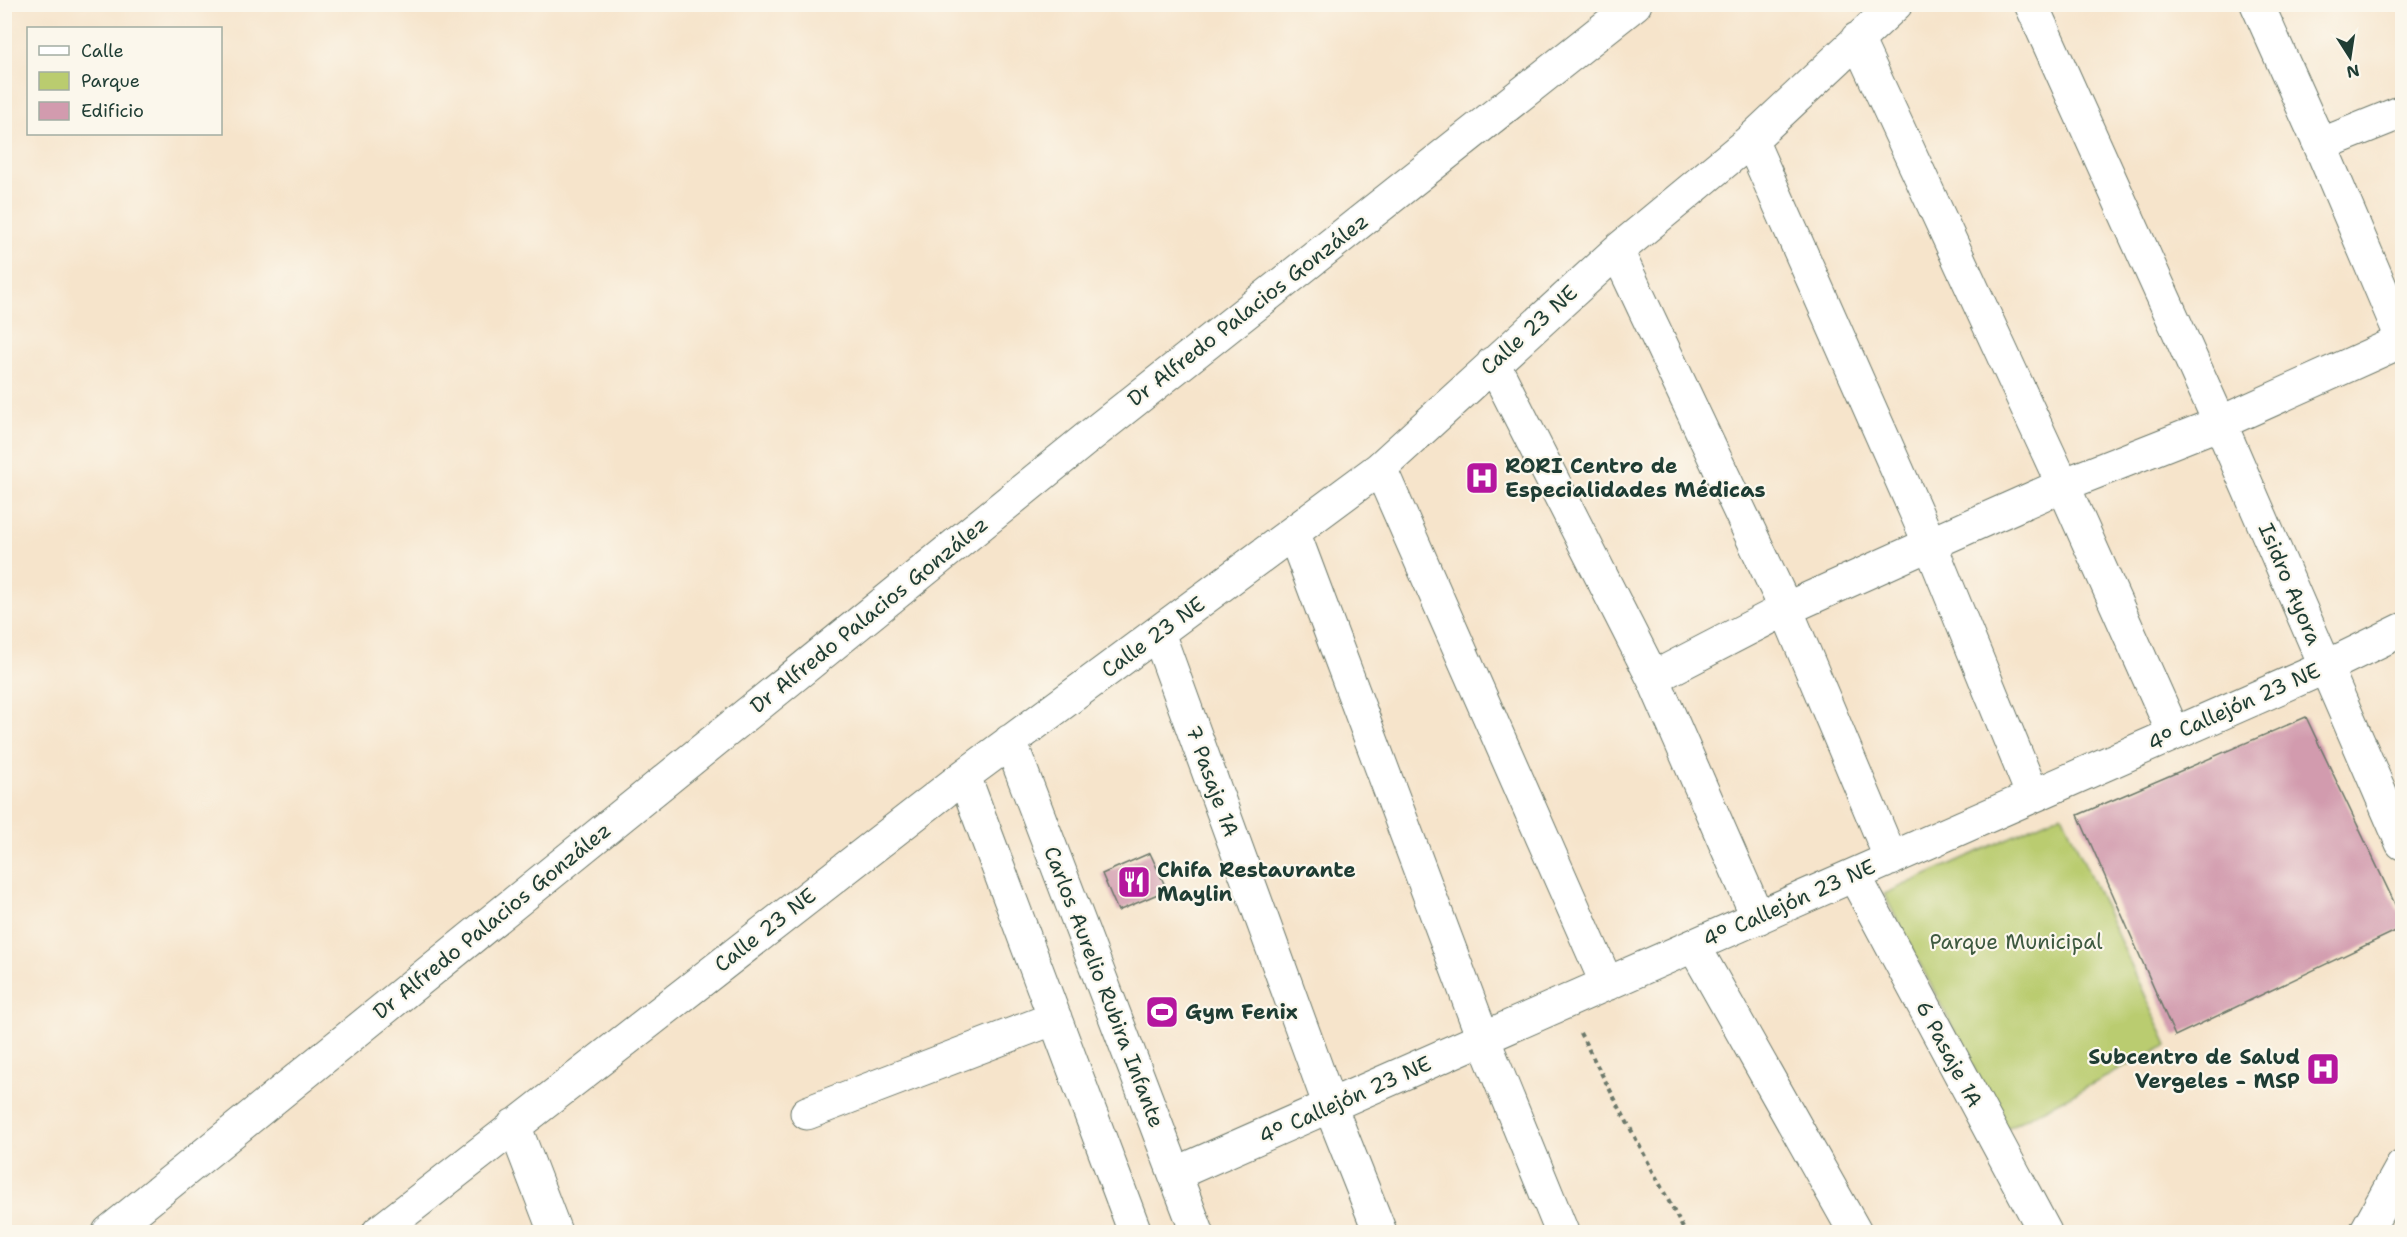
<svg xmlns="http://www.w3.org/2000/svg" width="2407" height="1237" font-family="'Shantell Sans',sans-serif">
<style>
.green{fill:#bacc6f;stroke:#6c8452;stroke-width:1.5}
.building{fill:#d29bae}
.lines{fill:none;stroke-linecap:round;stroke-linejoin:round}
.minor-casing{stroke:#6a7769;stroke-width:35}
.path{stroke:#6a7769;stroke-width:4;stroke-dasharray:4.5 4.5;stroke-linecap:butt}
.minor{stroke:#fff;stroke-width:33}
.labels{text-anchor:middle;dominant-baseline:central;stroke-width:4.5;stroke-linejoin:round;paint-order:stroke}
.street-label{font-size:21px;fill:#1f3d34;stroke:#fbf7ec}
.poi-label{font-size:21px;font-weight:bold;fill:#1f3d34;stroke:#fbf7ec;text-anchor:start}
.park-label{font-size:21px;fill:#3e5a40;stroke:#fbf7ec}
</style>
<rect width="100%" height="100%" fill="#fbf7ec"/>
<filter id="ink" filterUnits="userSpaceOnUse"><feTurbulence type="fractalNoise" baseFrequency=".0167" numOctaves="2"/><feDisplacementMap in="SourceGraphic" scale="12" xChannelSelector="R" yChannelSelector="G"/><feConvolveMatrix kernelMatrix="1 2 1 2 8 2 1 2 1" color-interpolation-filters="sRGB"/></filter>
<filter id="wash" filterUnits="userSpaceOnUse"><feTurbulence type="fractalNoise" baseFrequency=".008" numOctaves="4" result="noise"/><feDisplacementMap in="SourceGraphic" scale="24" xChannelSelector="R" yChannelSelector="G"/><feGaussianBlur stdDeviation="1.35" result="paint"/><feColorMatrix in="noise" values="0 0 0 0 0 0 0 0 0 0 0 0 0 0 0 0 0 1.4 0 .05"/><feComposite in="paint" operator="in"/></filter>
<g filter="url(#wash)">
<rect width="100%" height="100%" fill="#f6e4cb"/>
<path class="green" d="M2062,814L2168,1045L2005,1129L1884,894Z"/>
<g id="blocks">
<path class="building" d="M2306,717L2402,919V928L2175,1036L2078,815Z
M1150,853L1167,890L1118,911L1102,874Z"/>
</g>
</g>
<g filter="url(#ink)">
<use href="#blocks" fill-opacity="0" stroke="#6a7769" stroke-width="1.5"/>
<g class="lines">
<g class="minor-casing">
<path id="minor" d="M2031,4L2220,423L2402,843
M2257,4L2320,145L2402,338
M1857,39L2063,485L2174,734
M1751,140L1930,544L2033,796
M2320,145L2402,112
M1617,251L1786,609L1891,859
M1493,363L1653,678L1758,918
M1380,468L1607,984
M1294,534L1483,1038L1562,1232
M1158,633L1330,1106L1380,1232
M1653,678L1786,609L1930,544L2063,485L2220,423L2402,341
M1010,741L1197,1232
M964,776L1135,1232
M1854,875L2045,1232
M1694,946L1855,1232
M807,1113L1055,1018
M514,1125L555,1232
M1175,1174L2326,667L2402,630
M109,1232L1086,439L1635,4
M379,1232L964,776L1380,468L1617,251L1751,140L1896,4
M2366,1232L2402,1167"/>
</g>
<path class="path" d="M1580,1033L1685,1232"/>
<use href="#minor" class="minor"/>
</g>
</g>
<defs>
<g id="hospital-square" transform="scale(1.725)"><rect x="-9" y="-9" width="18" height="18" rx="4" fill="#b5179e" stroke="#fbf7ec"/><path d="M-5-5h3v3.5h4V-5h3V5h-3V1.5h-4V5h-3Z" fill="#fff"/></g>
<g id="restaurant-square" transform="scale(1.725)"><rect x="-9" y="-9" width="18" height="18" rx="4" fill="#b5179e" stroke="#fbf7ec"/><path d="M-5-6h1v4h1v-4h1v4h1v-4h1v5L-1.5 .5V6h-2V.5L-5-1ZM5-6V6H3V1.5H1.5Q1.5-4 5-6Z" fill="#fff"/></g>
<g id="stadium-square" transform="scale(1.725)"><rect x="-9" y="-9" width="18" height="18" rx="4" fill="#b5179e" stroke="#fbf7ec"/><path d="M0-5a6.5 5 0 1 0 0 10a6.5 5 0 1 0 0-10ZM-3.5-1.8h7v3.6h-7Z" fill="#fff"/></g>
</defs>
<g fill-rule="evenodd">
<use href="#hospital-square" x="1482" y="478"/>
<use href="#restaurant-square" x="1134" y="882"/>
<use href="#stadium-square" x="1162" y="1012"/>
<use href="#hospital-square" x="2323" y="1069"/>
</g>
<g class="labels">
<g class="street-label">
<text transform="translate(1248 310) rotate(-38)">Dr Alfredo Palacios González</text>
<text transform="translate(1529 330) rotate(-42)">Calle 23 NE</text>
<text transform="translate(2290 584) rotate(67)">Isidro Ayora</text>
<text transform="translate(869 615) rotate(-39)">Dr Alfredo Palacios González</text>
<text transform="translate(1153 637) rotate(-36)">Calle 23 NE</text>
<text transform="translate(2234 707) rotate(-24)">4° Callejón 23 NE</text>
<text transform="translate(1212 781) rotate(70)">7 Pasaje 1A</text>
<text transform="translate(1789 903) rotate(-24)">4° Callejón 23 NE</text>
<text transform="translate(492 921) rotate(-39)">Dr Alfredo Palacios González</text>
<text transform="translate(765 930) rotate(-38)">Calle 23 NE</text>
<text transform="translate(1104 987) rotate(69)">Carlos Aurelio Rubira Infante</text>
<text transform="translate(1949 1054) rotate(62)">6 Pasaje 1A</text>
<text transform="translate(1345 1100) rotate(-24)">4° Callejón 23 NE</text>
</g>
<g class="poi-label">
<text x="1505" y="466">RORI Centro de<tspan x="1505" dy="24">Especialidades Médicas</tspan></text>
<text x="1157" y="870">Chifa Restaurante<tspan x="1157" dy="24">Maylin</tspan></text>
<text x="1185" y="1012">Gym Fenix</text>
<text x="2300" y="1057" text-anchor="end">Subcentro de Salud<tspan x="2300" dy="24">Vergeles - MSP</tspan></text>
</g>
<g class="park-label">
<text x="2016" y="942">Parque Municipal</text>
</g>
</g>
<rect width="2407" height="1237" fill="none" stroke="#fbf7ec" stroke-width="24"/>
<rect x="27" y="27" width="195" height="108" fill="#fbf7ec" stroke="#a3ada2" stroke-width="1.5"/>
<rect x="39" y="46" width="30" height="9" fill="#ffffff" stroke="#a3ada2" stroke-width="1.5"/>
<text x="81" y="57" font-size="18" fill="#1f3d34">Calle</text>
<rect x="39" y="72" width="30" height="18" fill="#bacc6f" stroke="#a3ada2" stroke-width="1.5"/>
<text x="81" y="87" font-size="18" fill="#1f3d34">Parque</text>
<rect x="39" y="102" width="30" height="18" fill="#d29bae" stroke="#a3ada2" stroke-width="1.5"/>
<text x="81" y="117" font-size="18" fill="#1f3d34">Edificio</text>
<g transform="translate(2350 57) rotate(168)" stroke="#fbf7ec" stroke-width="4.5" paint-order="stroke">
<path d="M0-4.5L10 22L0 15L-10 22Z" fill="#1f3d34"/>
<text y="-9" font-size="16" font-weight="bold" text-anchor="middle" fill="#1f3d34">N</text>
</g>
</svg>
